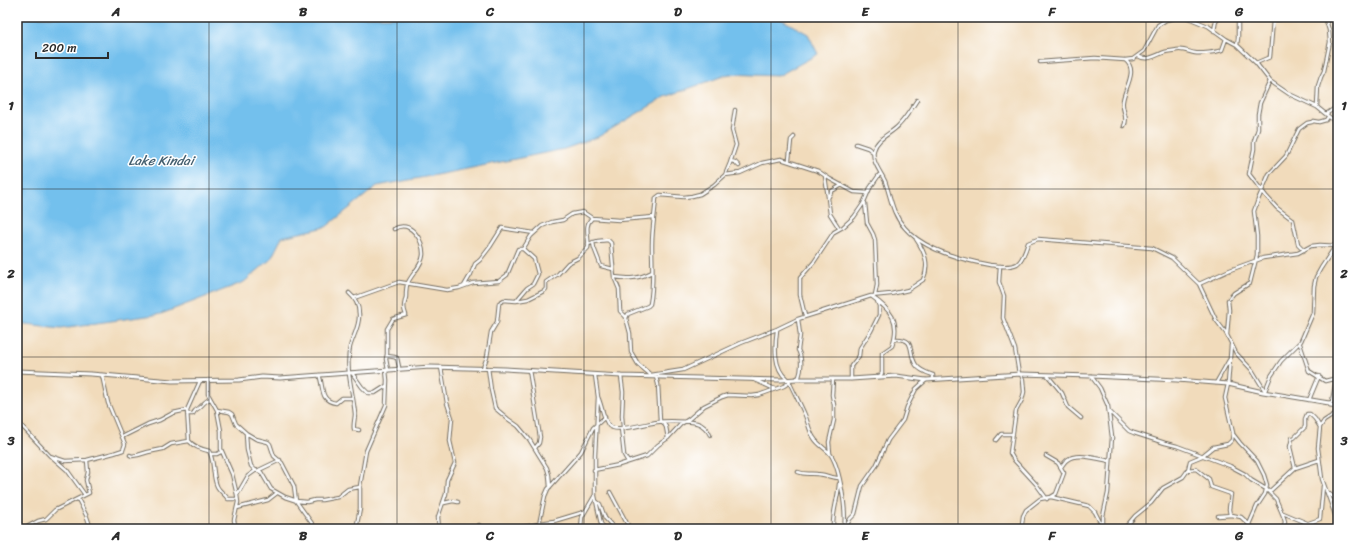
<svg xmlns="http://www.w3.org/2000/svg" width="1355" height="546" font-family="Sriracha,sans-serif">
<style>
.water{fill:#73c0ed;stroke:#4f768c}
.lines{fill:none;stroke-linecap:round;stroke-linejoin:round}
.minor-casing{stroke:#70695d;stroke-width:4.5}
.tertiary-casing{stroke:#70695d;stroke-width:5}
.minor{stroke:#fff;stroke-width:2.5}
.tertiary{stroke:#fff;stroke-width:3}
.grid{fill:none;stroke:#2b2b2b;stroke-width:1;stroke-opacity:0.55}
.labels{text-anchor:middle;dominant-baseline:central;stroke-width:3;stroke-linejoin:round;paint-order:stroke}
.water-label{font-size:13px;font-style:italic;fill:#445f6f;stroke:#fff}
.neatline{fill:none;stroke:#2b2b2b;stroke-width:1.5}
.grid-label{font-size:13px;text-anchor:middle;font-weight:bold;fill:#2b2b2b}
</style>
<rect width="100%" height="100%" fill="#fff"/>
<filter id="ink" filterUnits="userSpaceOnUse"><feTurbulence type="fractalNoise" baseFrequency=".025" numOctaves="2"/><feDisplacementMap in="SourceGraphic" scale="8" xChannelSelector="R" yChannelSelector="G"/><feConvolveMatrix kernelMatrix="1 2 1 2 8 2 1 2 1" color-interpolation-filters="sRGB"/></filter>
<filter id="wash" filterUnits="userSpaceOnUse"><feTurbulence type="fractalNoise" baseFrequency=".012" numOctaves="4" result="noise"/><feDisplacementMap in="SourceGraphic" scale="16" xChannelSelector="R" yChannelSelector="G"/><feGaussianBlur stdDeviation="0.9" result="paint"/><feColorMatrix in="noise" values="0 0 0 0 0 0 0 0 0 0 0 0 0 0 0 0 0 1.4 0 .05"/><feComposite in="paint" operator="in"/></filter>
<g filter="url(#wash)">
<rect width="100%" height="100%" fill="#f1dbbb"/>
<path class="water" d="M17,17H777L808,34L818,54L778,76L729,74L665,97L598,137L564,149L457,171L377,186L326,227L282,237L271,259L244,282L161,314L61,328L17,323Z"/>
</g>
<g filter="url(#ink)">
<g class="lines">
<g class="minor-casing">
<path id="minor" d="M1186,17L1208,26L1226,39L1237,45L1256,63L1270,81L1289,94L1317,107L1338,124
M1214,31L1216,20L1221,17
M1237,45L1238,38V17
M1138,56C1147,62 1156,55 1165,52C1168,51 1173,51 1177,50C1184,49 1189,52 1195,53C1200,54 1218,52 1222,50L1226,39
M1040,62L1095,58L1125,60L1133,59L1144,51L1158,25L1166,20L1178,17
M1256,63L1270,57L1273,20L1295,17
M1270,81L1260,103L1258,114V129L1254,141V149L1249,174L1266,196L1277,208L1293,220L1298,244L1304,250
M917,100C911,109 906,118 899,125C891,134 877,138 874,150C871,161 881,172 885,181C891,198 892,214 905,228C924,250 962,260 990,265C998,266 1009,268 1017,264C1023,260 1026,249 1028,243L1038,239L1152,248L1172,258L1199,284L1216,320L1226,333L1236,353L1252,370L1265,391
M1317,107L1318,86L1321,77L1324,71L1330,42L1329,30L1325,17
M1326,114L1338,106
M1124,126C1129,117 1121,110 1123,101C1124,89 1139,70 1125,60
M856,144L868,148L873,152
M789,160L791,140L794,137
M731,161L735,162L739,166
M725,175L730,163L736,145L732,130L735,110
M825,176L828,197
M865,203L867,223L873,234L875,240L877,285L875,295
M839,228L830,214L828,198L832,191L842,185
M593,242L594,248L601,266L613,269
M588,244L598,241L608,240L611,243L614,277L619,289L620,311L626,317
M1000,266L999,282L1004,296L1003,318L1015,349L1019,374
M614,277C628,279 639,279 652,272
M1199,284L1230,270L1263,258L1298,253L1311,246L1320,245L1338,246
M464,286L471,274L475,264L480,260L490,247L502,228L534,233
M349,293C355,298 359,306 359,314C360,326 353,336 350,347C345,369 353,391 355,414C355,419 353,424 354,429L359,430
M871,296C891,310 901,321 892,346L882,353V373L880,376H878
M354,298L399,282L447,290L459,288L473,283L499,281L507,275L518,249H523
M516,301L528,299L544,291L546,289V282L558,274L568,263L578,258L588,248C590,238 583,226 592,218
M805,316L800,295V278L814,262L834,232L843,227L854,217L863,204L870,188L879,175L881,174
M777,330C775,345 773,368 787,379
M1227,335L1229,310L1228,300L1234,293L1250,283L1257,255V236L1254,211L1258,200L1269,174L1286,156L1299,129L1307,123L1312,122L1313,121L1319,122L1326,120L1328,117
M895,339C917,338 907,352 916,365C920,371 927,373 933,375V379
M1300,344L1309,371L1325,381L1337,378
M387,356L394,357L397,358L399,367L398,369
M483,368L487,357L491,332L497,322L499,303L504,300L516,301L527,288L533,284L538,274L534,259L523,249L531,236L542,226L552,222L563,220L572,214L583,212L592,218L619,220L654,217
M488,368L491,390L495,408L508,419L518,426L529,439L547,468L549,475L550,487
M388,370L386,359L387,354V329L393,319L406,315C403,308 404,305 406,297C406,293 406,289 407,285C410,275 422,267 423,255C424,240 410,219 394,229
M529,370L540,437L539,443L535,448
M352,373L362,387L368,393H375L386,386
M1021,374L1023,380L1024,392L1022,400L1016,411L1010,453L1014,460L1036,484L1047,499
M319,375C324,386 319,401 336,403L342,398H352
M651,375L683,370L741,343L777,329L798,319L871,296L891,294L908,290L923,280C930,265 925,252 916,239
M621,376L623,392L622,416L623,427
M652,376L638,364L631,352L630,333L626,318L628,314L648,306L650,304C654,285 652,264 652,245C652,229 655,213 656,198L660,195L684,197L692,196L700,194L714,185L725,175L740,173L762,163L781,159L818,171L830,179L854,192L868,193
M1048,376L1062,393L1068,407L1081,418
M1091,376L1100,388L1108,406L1112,437L1108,493L1103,516V529
M656,377L658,384L660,421
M797,378L799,377C802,369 802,357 798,350L800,335L798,319
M752,379L775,389
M851,379V366L859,356L860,348L871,331L879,315V306L877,301
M208,380V394L217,410L221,431V449L232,474L237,495L238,502L234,520L236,529
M789,381C794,393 800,403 805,415C808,422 809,431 814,438C819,446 827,449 831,455C840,469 847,512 844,528
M1216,383L1229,360
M1265,391L1271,376L1281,361L1301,341L1313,313L1314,286L1316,277L1321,268L1338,242
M598,397C602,406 603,418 609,426C616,433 648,423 657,422C663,421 691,421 697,423C702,424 708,430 710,435
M1309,400L1319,376
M1329,403L1332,402L1336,379L1338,376
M187,410L189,441
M217,410L229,412L232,414L236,424L246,433L247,450L251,466L255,470L261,472L271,489L285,497L297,501L307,502L315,500H322L338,497L348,489L360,487
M1110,412L1129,431L1134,433L1165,443L1177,446L1230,466L1245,474L1251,480L1266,489L1276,499L1284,518L1285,522L1283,529
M187,414H193C195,409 197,410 200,407C205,403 203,402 210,399
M17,421L50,456L65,461L87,460L114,453L123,450L125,444L108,403L102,375
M663,422L666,427L668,438
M1320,427L1324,421L1338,412
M621,428L624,455L628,462
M246,433L256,439L268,442L270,444L274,456L282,463L294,486L296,501L316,529
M1233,434L1240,443L1257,461L1264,475L1267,485L1265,494L1257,506L1247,529
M122,437L148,424L160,420L173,413L187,410L200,381
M996,440L1001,434H1013
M830,453L829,442L834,420V405L832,395L833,379
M211,454H217L221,452
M130,455L132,456L138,455L148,452L163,449L171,444L189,441C194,447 201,449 209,451C215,462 212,475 217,486C219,491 225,494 228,499H237
M1046,456L1058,463L1064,473L1056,494L1051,497
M52,457L67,470L85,495
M1061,467C1063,465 1064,462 1067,460C1076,452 1100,459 1110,461
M1295,468L1290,447L1292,438H1294L1305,427V419L1307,414H1310L1315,419L1320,427L1318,448L1322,479L1338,523
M259,470L280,460
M594,470L619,465L647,456L658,445L668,438L681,424L689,419L704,406L722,397L728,395L752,396L759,395L784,386L790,382
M1187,470L1196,469L1209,479L1211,487L1231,494L1229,509L1230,515
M798,472C805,475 810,473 817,474C824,474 831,478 839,478
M1326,491L1338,501
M610,492L630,529
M1269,492L1295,468L1319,460
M237,495L248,476L255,471
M595,496L601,524L606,529
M78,499L87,517L91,529
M596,501L600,504L605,518L615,529
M444,503L453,501L458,502
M237,508L268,500L277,493
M1283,513L1307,523L1316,529
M1218,516L1232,515L1241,517L1254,529
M542,523V529
M479,525L481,529
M23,529L38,521L46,519L55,510L89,493L86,480L88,472L87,460
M356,529L360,509V486L366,451L386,405L387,380L386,370
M439,529L438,517L446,494L447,480L455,463L450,441L452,418L447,403L441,367
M455,529H459
M516,529L538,524
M534,529L540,523L554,521L584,512
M538,529L545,496L548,489L581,452L593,428L605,417
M581,529L582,517L595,495V455L598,397L595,375
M833,529C832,513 838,499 839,484
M845,529L850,519L855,514L862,486L876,466L888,440L903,420L907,407L916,389L926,380
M1020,529L1022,524L1023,516L1026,510L1040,499L1051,497L1089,506L1095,512L1100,522L1103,524
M1124,529L1135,516L1151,503L1163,488L1183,477L1188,470L1190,461L1202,456L1213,447L1228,444L1232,440L1233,433L1225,398L1228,384L1231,345
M1292,529L1320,519L1323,486"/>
</g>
<g class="tertiary-casing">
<path id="tertiary" d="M17,371L91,374L172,381L239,380L262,377L280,378L430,367L505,369L621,376L781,380L797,379H851L896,376L926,380L1021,374L1091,376L1177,380L1228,384L1263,392L1329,403L1330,405L1338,406"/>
</g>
<use href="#minor" class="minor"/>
<use href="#tertiary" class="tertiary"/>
</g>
</g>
<path class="grid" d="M209,17V529M397,17V529M584,17V529M771,17V529M958,17V529M1146,17V529M17,189H1338M17,357H1338"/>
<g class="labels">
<g class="water-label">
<text x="161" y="160">Lake Kindai</text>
</g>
</g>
<rect width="1355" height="546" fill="none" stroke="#fff" stroke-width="44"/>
<path d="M36 52v6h72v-6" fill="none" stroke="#2b2b2b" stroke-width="2"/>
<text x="42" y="52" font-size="12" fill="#2b2b2b" stroke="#ffffff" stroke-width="3" paint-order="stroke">200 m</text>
<rect x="22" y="22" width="1311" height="502" class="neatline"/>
<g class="grid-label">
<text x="116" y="16">A</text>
<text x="303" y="16">B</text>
<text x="490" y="16">C</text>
<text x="678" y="16">D</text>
<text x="865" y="16">E</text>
<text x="1052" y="16">F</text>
<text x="1239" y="16">G</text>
<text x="11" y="110">1</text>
<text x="1344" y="110">1</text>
<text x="11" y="278">2</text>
<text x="1344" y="278">2</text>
<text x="11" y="445">3</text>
<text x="1344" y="445">3</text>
<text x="116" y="540">A</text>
<text x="303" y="540">B</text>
<text x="490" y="540">C</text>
<text x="678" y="540">D</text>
<text x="865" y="540">E</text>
<text x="1052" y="540">F</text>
<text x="1239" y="540">G</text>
</g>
</svg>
